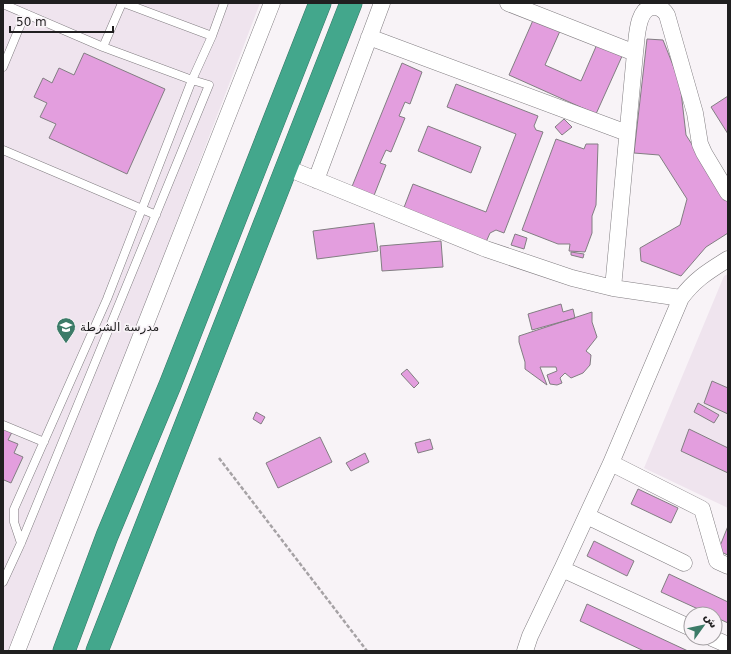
<svg xmlns="http://www.w3.org/2000/svg" width="731" height="654" font-family="'DejaVu Sans','Noto Sans Arabic',sans-serif">
<style>
.built{fill:#efe4ee}
.building{fill:#e39ede;stroke:#827e82}
.lines{fill:none;stroke-linecap:round;stroke-linejoin:round}
.lane-casing{stroke:#817d81;stroke-width:9}
.street-casing{stroke:#817d81;stroke-width:17}
.highway-casing{stroke:#377766;stroke-width:23}
.path{stroke:#a6a2a5;stroke-width:2.5;stroke-dasharray:4 2;stroke-linecap:butt}
.lane{stroke:#fff;stroke-width:8}
.street{stroke:#fff;stroke-width:16}
.highway{stroke:#43a78c;stroke-width:22}
.labels{text-anchor:middle;dominant-baseline:central;stroke-width:3.5;stroke-linejoin:round;paint-order:stroke}
.poi-label{font-size:12px;fill:#201f20;stroke:#f8f3f7;text-anchor:start}
</style>
<rect width="100%" height="100%" fill="#f8f3f7"/>
<path class="built" d="M3,3H260L13,651H3Z
M728,274V508L644,468L724,276Z"/>
<path class="building" d="M534,18L560,31L545,65L581,81L598,42L623,54L596,114L509,75Z
M647,39L663,40L680,83L686,135L728,201V233L706,247L681,276L641,261L640,248L680,225L687,199L659,155L634,153Z
M84,53L165,89L127,174L49,138L56,124L40,117L47,103L34,97L43,78L52,83L59,68L74,75Z
M402,63L422,72L410,104L405,102L399,116L405,118L391,152L386,150L380,163L386,165L373,198L351,189Z
M456,84L538,116L534,126L536,130L543,132L504,233L496,230L490,233L486,242L403,210L413,184L486,212L516,134L447,107Z
M728,96V134L711,107Z
M564,119L572,127L562,135L555,127Z
M428,126L481,147L471,173L418,151Z
M556,139L584,149L586,144H598L596,205L592,216V233L585,252L569,251L570,244H558L522,230Z
M374,223L378,251L317,259L313,231Z
M515,234L527,238L524,249L511,245Z
M441,241L443,267L382,271L380,246Z
M571,252L584,254L583,258L571,255Z
M561,304L563,312L573,309L575,318L532,330L528,314Z
M592,312V322L597,337L586,351L591,355L590,365L583,373L571,378L565,373L560,378L562,383L557,385L550,384L547,375L557,371L556,367H540L547,385L525,369V362L519,342V336Z
M407,369L419,383L414,388L401,374Z
M712,381L728,388V414L704,403Z
M698,403L719,415L714,423L694,412Z
M256,412L265,417L261,424L253,419Z
M3,428L12,432L8,440L18,444L14,453L23,457L11,483L4,480L3,482Z
M689,429L728,448V473L681,451Z
M320,437L332,462L278,488L266,463Z
M430,439L433,449L418,453L415,443Z
M365,453L369,462L351,471L346,463Z
M638,489L678,508L671,523L631,504Z
M728,526V555L718,551Z
M594,541L634,561L627,576L587,556Z
M669,574L728,602V623L715,617V614H709L661,592Z
M587,604L688,651H644L580,621Z"/>
<g class="lines">
<g class="lane-casing">
<path id="lane" d="M124,3L212,36
M3,4L103,47L192,80L209,85L21,543L3,582
M103,47L122,3
M3,67L25,14
M3,150L156,215
M3,425L44,442
M21,543L14,522V509L107,299L192,80L212,36L224,3"/>
</g>
<g class="street-casing">
<path id="street" d="M508,3L635,53
M369,37L627,133
M287,168L486,249L572,278L613,288L681,298
M316,180L382,3
M728,259C709,271 695,279 681,298L611,463L702,509L717,561L728,566
M613,288L635,53C637,40 636,7 654,7C660,7 664,10 667,15L695,113L700,144L704,153L728,193
M587,516L684,563
M562,569L611,463
M712,638L728,645
M17,651L272,3
M525,651L530,636L562,569L691,628"/>
</g>
<g class="highway-casing">
<path id="highway" d="M64,651L107,536L170,385L320,3
M97,651L351,3"/>
</g>
<path class="path" d="M219,458L367,651"/>
<use href="#lane" class="lane"/>
<use href="#street" class="street"/>
<use href="#highway" class="highway"/>
</g>
<defs>
<g id="university-pin" transform="scale(1)"><path d="M0 17L-7.5 6A9.5 9.5 0 1 1 7.5 6Z" fill="#3c7b68" stroke="#f8f3f7"/><path d="M0-5L7-2L0 1L-7-2ZM-4 1L0 2.5L4 1V4Q0 6-4 4Z" fill="#fff"/></g>
</defs>
<g fill-rule="evenodd">
<use href="#university-pin" x="66" y="327"/>
</g>
<g class="labels">
<g class="poi-label">
<text x="80" y="327">مدرسة الشرطة</text>
</g>
</g>
<rect width="731" height="654" fill="none" stroke="#201f20" stroke-width="8"/>
<g transform="translate(703 626) rotate(57)"><circle r="19" fill="#f8f3f7" stroke="#a29ea1"/>
<path d="M0-3L7 15L0 10L-7 15Z" fill="#3c7b68"/>
<text y="-6" font-size="11" font-weight="bold" text-anchor="middle" fill="#201f20">ش</text>
</g>
<path d="M10 26v6h103v-6" fill="none" stroke="#201f20" stroke-width="2"/>
<text x="16" y="26" font-size="12" fill="#201f20" stroke="#f8f3f7" stroke-width="3" paint-order="stroke">50 m</text>
</svg>
